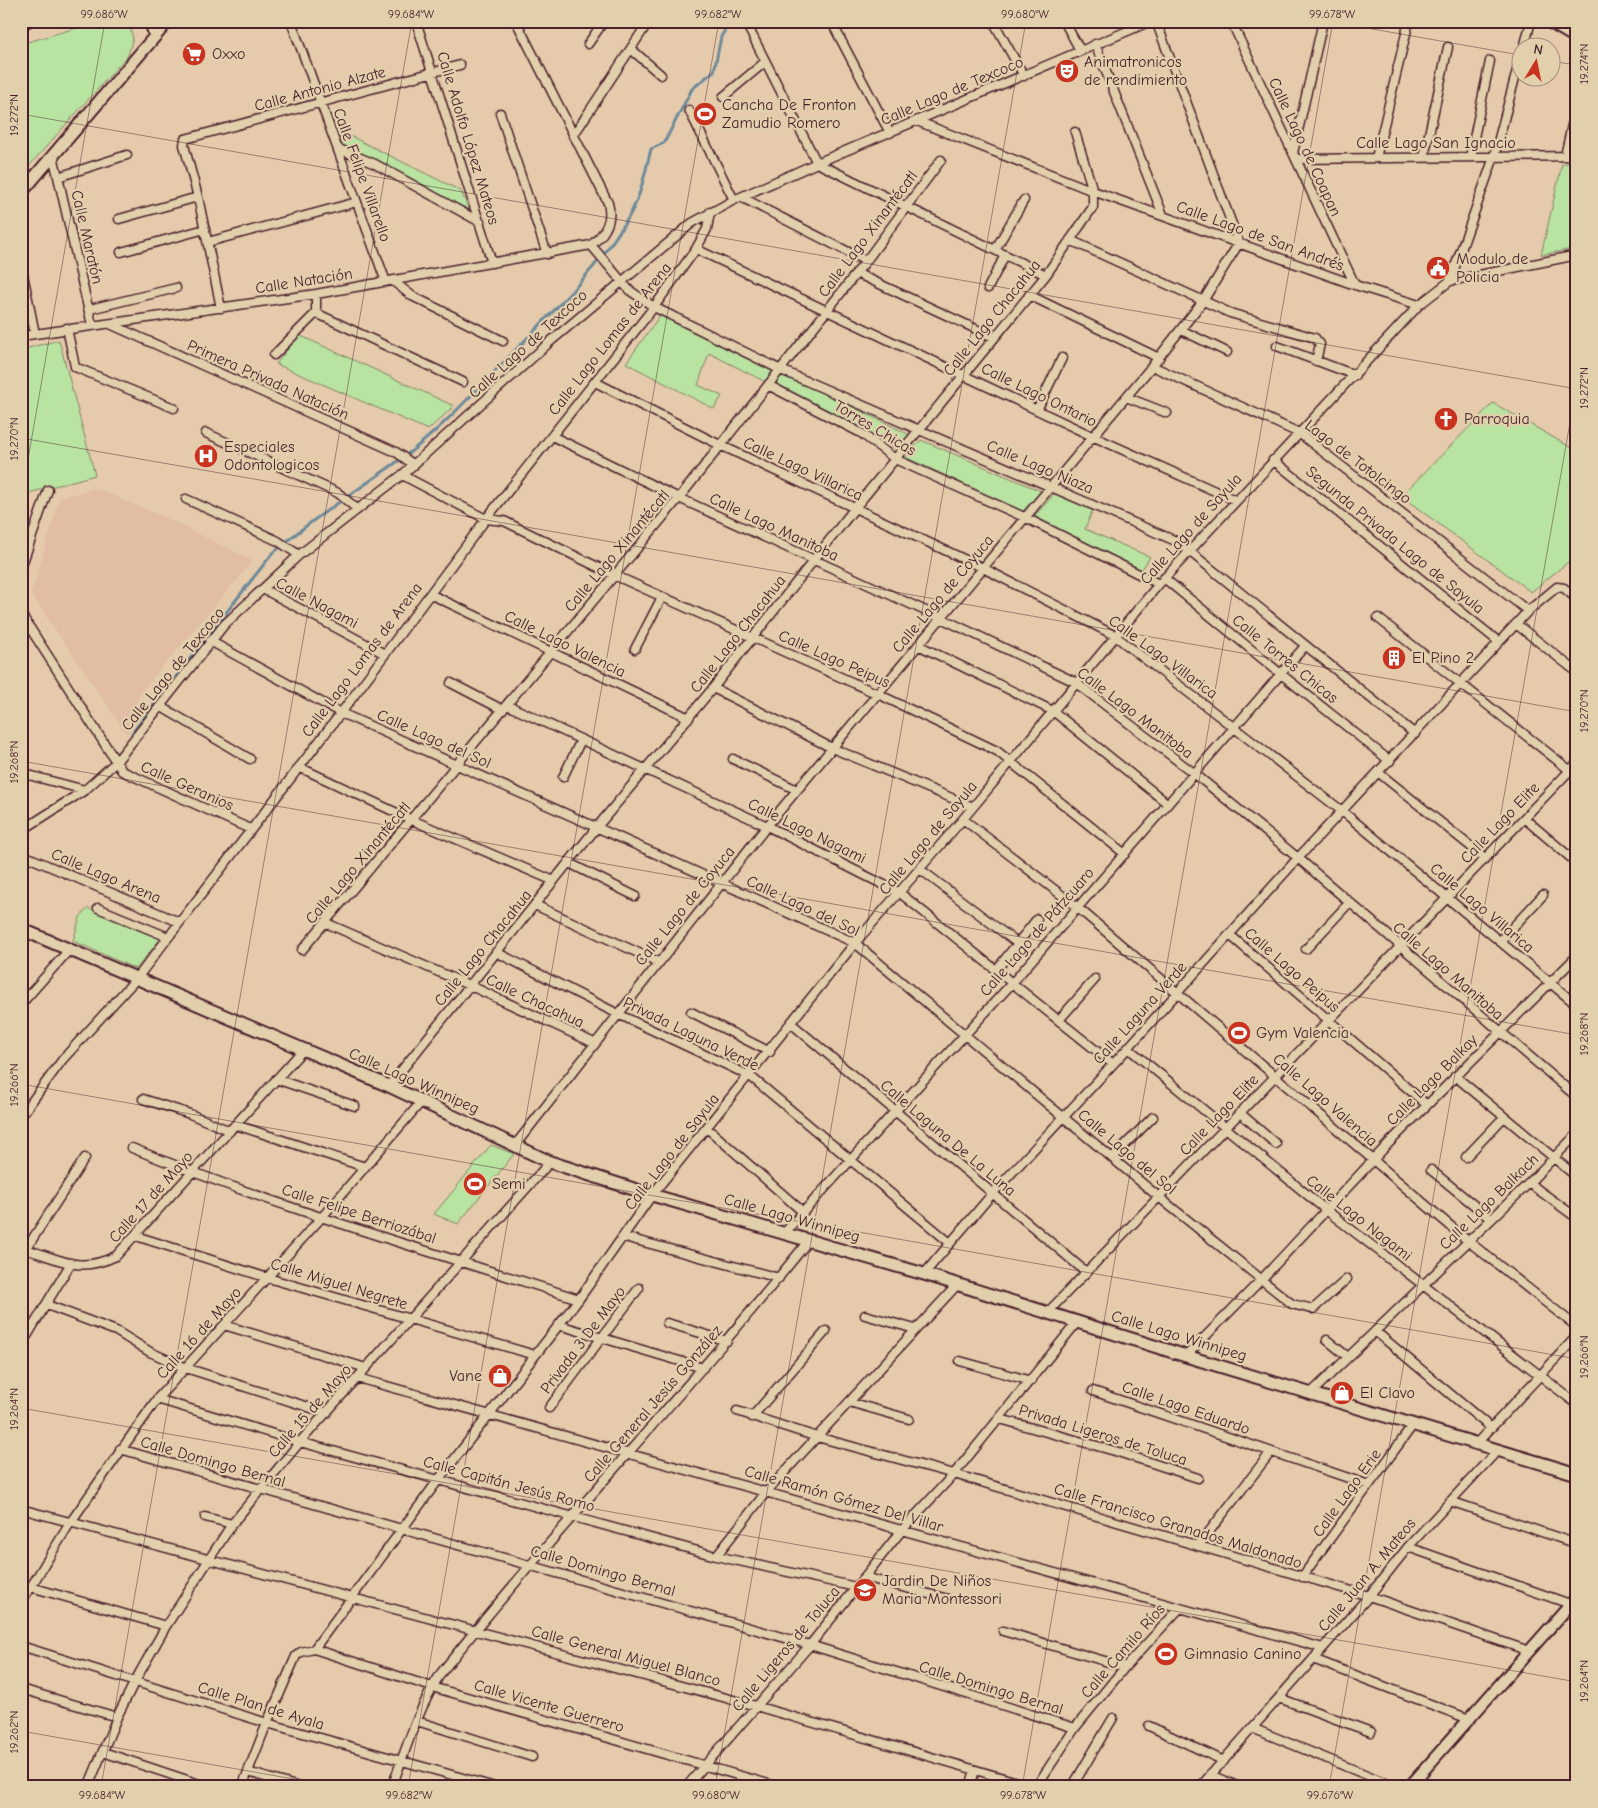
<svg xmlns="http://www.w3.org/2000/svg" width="1598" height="1808" font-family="'Comic Neue',sans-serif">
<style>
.built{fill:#e0bda3}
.green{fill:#b8e3a0;stroke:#818166}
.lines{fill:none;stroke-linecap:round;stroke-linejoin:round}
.stream{stroke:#6d8a9a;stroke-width:3}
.minor-casing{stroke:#4a1f2b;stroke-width:11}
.tertiary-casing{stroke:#4a1f2b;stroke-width:14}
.secondary-casing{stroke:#4a1f2b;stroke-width:15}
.minor{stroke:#e2d0ad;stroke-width:8}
.tertiary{stroke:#e2d0ad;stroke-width:10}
.secondary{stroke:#e2d0ad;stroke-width:11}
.ticks{fill:none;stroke:#4a1f2b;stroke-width:1;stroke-opacity:0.45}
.labels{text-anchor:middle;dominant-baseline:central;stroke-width:4.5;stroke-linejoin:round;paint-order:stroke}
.poi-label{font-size:16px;fill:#4a1f2b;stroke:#e2d0ad;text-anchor:start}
.street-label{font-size:16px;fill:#4a1f2b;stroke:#e2d0ad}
.neatline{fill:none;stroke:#4a1f2b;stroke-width:2}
.ticks-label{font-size:12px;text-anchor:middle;fill:#4a1f2b}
</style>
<rect width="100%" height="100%" fill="#e5cbab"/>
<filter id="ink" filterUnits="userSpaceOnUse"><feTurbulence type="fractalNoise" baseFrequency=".02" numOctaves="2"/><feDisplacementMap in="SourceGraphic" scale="10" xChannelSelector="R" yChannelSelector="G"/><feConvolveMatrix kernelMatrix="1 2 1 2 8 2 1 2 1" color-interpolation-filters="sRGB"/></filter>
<g filter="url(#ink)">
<path class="built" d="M95,488L166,518L253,561L140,693L127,734L31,594L60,498Z"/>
<path class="green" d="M100,21H128L133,38L128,55L21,175V44Z
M336,129L461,191L469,210L343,145Z
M1577,162V248L1541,255L1562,164Z
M661,314L910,435L898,450L709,353L698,385L722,396L714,409L626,363Z
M299,335L454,406L428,430L276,364Z
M59,340L95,475L21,495V350Z
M1493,403L1577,451V555L1531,592L1401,496Z
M921,440L1041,491L1023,511L905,457Z
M1055,493L1093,509L1085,529L1150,557L1141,571L1031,520Z
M88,908L92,910L161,938L136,969L73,941L80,917Z
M491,1145L514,1154L458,1224L434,1214Z"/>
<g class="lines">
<path class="stream" d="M132,733L272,554C314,516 364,487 409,453C444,426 474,392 505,361C549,315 596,272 628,218C641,197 645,172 651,149L664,143L692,89L714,71L721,37L730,21"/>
<g class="minor-casing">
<path id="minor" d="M291,21L386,282
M416,21L492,263
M745,21L817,163L1046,275
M831,21L890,133
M993,21L1024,76
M1064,21L1080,50
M1231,21L1355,285
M588,44L604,21
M1095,44L1163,215
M1524,48L1531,21
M631,49L661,75
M723,97L765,62
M689,110L734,200
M500,113L547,254
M917,121L1093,191L1355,285L1419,305
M573,136L649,21
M339,149L375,164L480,222
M1293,153L1323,21
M53,155L92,325
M1565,156L1577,103
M1424,157L1448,47
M1470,157L1490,61
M1376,158L1409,21
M1296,159L1577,156
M58,177L127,155
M741,197L866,261
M119,219L198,197
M1070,240L1230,313L1315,338L1320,344L1316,361
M208,242L357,202
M591,245L629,290L654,307L781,370L1178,542L1415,734
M696,249L1092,436L1235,500
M995,250L1024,200
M121,252L205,229
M21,264L35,334
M856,273L993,337
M393,281L412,296L503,341
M1450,281L1494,157L1520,59
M988,288L1005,255
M316,294V313L463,382
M1029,295L1159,358
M221,308L198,197L184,145L185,139L460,65
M90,309L176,288
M110,324L396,452L414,465
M67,328L75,367L174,408
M1181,330L1227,352
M21,336L316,294L591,245C605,234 613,221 608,203L516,21
M1277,346L1355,375
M274,355L316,313
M1152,366L1299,433L1528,611
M595,382L720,445L983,568L1114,635L1342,811L1577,1005
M768,385L861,433L895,459L1024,517L1159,584
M1126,397L1167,413
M1037,410L1062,358
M206,433L338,493L357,509
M552,436L679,498L941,618L1075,682L1195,774L1298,858L1577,1097
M1273,460L1499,642
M402,475L486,519L504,521L614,575L878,694L997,751L1125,854
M186,499L278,541L299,555
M21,568L48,490
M1164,578L1281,674L1390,761
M263,589L385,654
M430,594L689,718
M21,614L122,771L250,829
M1378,618L1577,776
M1516,624L1577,672
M210,641L341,713L855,943L1160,1198L1292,1304L1313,1309L1347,1279
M918,645L1053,711L1168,804
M635,649L662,597
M451,683L503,710
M713,688L832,748L973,807
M507,705L767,826L900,893L1113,1064
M160,706L250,759
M733,759L797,790
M299,767L412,820L554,881
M21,773L85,790
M1379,773L1485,858
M563,777L581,740
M1524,818L1577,863
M963,819L1077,907L1468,1241L1577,1327
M21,831L85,790L116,762L224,625L299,555L402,475L551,341L692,223L734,200L817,163L1151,21
M21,854L179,922
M569,863L635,896
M920,869L1017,943
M535,905L658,962
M98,908L168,937
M326,923L471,986L594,1043
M1230,935L1427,1105
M1500,941L1543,895
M1306,949L1349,903
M302,950L679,498L866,261L941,160
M496,952L618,1014L750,1076L949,1242
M997,969L1037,919
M21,1004L69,950
M691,1012L770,1052
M1059,1020L1095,979
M792,1024L1086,1272
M1128,1048L1326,1210L1577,1404
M1455,1076L1577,1177
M276,1079L355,1106
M389,1086L597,827L713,688L854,509L1046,275L1093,207V191L1075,132
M143,1099L190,1114L230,1131
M1240,1113L1276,1144
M21,1116L63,1059L137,978L341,713L486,519L654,307L696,249L707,229L710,212
M236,1125L365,1167
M707,1128L803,1212
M516,1144L767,826L1152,366L1203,301L1239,243L1156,21
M132,1148C278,1208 429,1251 579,1299
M1466,1157L1504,1117
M1112,1158L1153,1117
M1431,1170L1491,1219
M1529,1183L1577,1218
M785,1232L1013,982L1305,646
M136,1236L268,1278L535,1355
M624,1237L779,1278
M21,1248C61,1258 76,1275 116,1256L303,1050
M26,1249L85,1158
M924,1274L993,1193L1128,1048L1298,858L1528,611L1557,587L1564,588L1577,599
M47,1305L116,1331L150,1352L186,1368L327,1413
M1048,1312L1577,763
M865,1315L915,1329
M667,1323L727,1341
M224,1325L366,1368
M559,1325L703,1368
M1375,1331L1491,1428
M1327,1340L1348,1357
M21,1346L71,1263
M1186,1356L1260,1281L1389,1143L1577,956
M960,1361L1031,1381
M358,1378L1323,1648
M1093,1391L1369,1485
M1311,1393L1529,1183L1577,1134
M157,1399L300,1442L716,1556L856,1587
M849,1402L909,1419
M549,1408L639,1288
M737,1411L817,1437L954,1474L1369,1596L1529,1651
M752,1417L826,1331
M1000,1419L1115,1451L1198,1478
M1475,1445L1577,1336
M120,1449L810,1645L1075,1728
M1450,1501L1577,1544
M21,1509L756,1706L1034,1787
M205,1517L232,1524
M1198,1546L1271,1452
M1408,1547L1570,1604
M716,1556L767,1491L957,1285
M864,1577L948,1599
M1302,1577L1413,1425
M31,1587L166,1626
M21,1603L70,1523L157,1399L322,1217L422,1101
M1003,1631L1125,1667
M21,1646L267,1723L495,1787
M314,1649L439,1479L579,1299L652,1195L855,943L963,819L1159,584L1419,305L1450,281L1577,255
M1313,1659L1469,1719
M21,1689L117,1717
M1279,1698L1371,1732
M417,1721L532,1757
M1149,1726L1224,1761
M1252,1728L1396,1787
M103,1752L208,1787
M248,1772L299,1787
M1210,1775L1240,1787
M88,1787L117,1717L135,1681L166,1626L232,1524L300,1442L550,1162
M242,1787L267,1723L296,1656L301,1652L314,1649L432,1687L779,1787
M392,1787C406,1748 419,1707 441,1673C559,1525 691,1388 809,1240
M686,1787L810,1645L902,1530L954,1474L1078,1321
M970,1787L975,1770
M1036,1787L1075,1728L1125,1667L1180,1608
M1072,1787L1113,1718
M1200,1787L1369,1596L1408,1547L1497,1451"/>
</g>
<g class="tertiary-casing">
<path id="tertiary" d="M1409,1787L1577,1597"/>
</g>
<g class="secondary-casing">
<path id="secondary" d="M150,21L155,35
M1548,21L1577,38
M21,23L27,21
M21,193L168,21
M21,929L389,1086L550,1162L652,1195L924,1274L1186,1356L1577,1474"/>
</g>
<use href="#minor" class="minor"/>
<use href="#tertiary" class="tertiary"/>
<use href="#secondary" class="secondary"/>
</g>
</g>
<path class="ticks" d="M1327,21L1520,55M1550,61L1577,65M21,114L1577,389M21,438L1577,712M21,499L105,21M21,761L1577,1035M21,1084L1577,1359M21,1408L1577,1682M21,1731L339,1787M101,1787L412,21M408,1787L719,21M715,1787L1026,21M1022,1787L1333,21M1329,1787L1577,383"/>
<defs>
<g id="supermarket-disc" transform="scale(1.25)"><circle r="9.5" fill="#c8321e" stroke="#e2d0ad"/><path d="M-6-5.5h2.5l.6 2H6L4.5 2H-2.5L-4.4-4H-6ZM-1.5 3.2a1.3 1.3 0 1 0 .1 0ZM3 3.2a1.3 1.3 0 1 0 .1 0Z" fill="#fff"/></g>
<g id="theatre-disc" transform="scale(1.25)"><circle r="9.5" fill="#c8321e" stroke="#e2d0ad"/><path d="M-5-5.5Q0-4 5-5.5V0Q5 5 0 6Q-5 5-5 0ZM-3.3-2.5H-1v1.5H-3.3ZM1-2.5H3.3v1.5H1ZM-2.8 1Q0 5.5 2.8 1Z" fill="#fff"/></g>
<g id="stadium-disc" transform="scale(1.25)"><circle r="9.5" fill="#c8321e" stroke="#e2d0ad"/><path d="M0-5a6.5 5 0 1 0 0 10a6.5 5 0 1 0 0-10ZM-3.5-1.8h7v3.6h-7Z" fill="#fff"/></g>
<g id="civic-disc" transform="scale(1.25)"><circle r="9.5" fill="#c8321e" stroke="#e2d0ad"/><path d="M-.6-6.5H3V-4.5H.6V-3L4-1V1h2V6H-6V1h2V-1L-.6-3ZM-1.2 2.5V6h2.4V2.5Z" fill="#fff"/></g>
<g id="church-disc" transform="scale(1.25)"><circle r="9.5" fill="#c8321e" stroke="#e2d0ad"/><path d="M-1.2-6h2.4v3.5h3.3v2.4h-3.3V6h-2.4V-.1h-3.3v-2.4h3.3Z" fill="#fff"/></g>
<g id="hospital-disc" transform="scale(1.25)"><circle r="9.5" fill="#c8321e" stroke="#e2d0ad"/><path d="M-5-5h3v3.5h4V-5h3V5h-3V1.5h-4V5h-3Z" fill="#fff"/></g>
<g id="building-disc" transform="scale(1.25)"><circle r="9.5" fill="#c8321e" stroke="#e2d0ad"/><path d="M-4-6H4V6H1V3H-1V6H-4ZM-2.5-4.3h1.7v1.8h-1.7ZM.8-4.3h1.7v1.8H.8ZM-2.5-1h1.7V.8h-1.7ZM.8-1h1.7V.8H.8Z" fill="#fff"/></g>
<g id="shop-disc" transform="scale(1.25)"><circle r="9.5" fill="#c8321e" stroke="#e2d0ad"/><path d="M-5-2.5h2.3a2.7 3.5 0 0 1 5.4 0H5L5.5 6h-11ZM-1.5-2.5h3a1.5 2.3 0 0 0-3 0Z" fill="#fff"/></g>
<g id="school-disc" transform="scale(1.25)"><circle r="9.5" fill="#c8321e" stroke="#e2d0ad"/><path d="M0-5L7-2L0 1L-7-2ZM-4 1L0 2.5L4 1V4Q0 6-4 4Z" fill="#fff"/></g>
</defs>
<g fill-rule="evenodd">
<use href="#supermarket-disc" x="194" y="54"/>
<use href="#theatre-disc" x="1067" y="71"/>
<use href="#stadium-disc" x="705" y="114"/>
<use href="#civic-disc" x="1438" y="268"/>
<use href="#church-disc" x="1446" y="419"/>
<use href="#hospital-disc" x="206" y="456"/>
<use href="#building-disc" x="1394" y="658"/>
<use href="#stadium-disc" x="1239" y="1033"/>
<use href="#stadium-disc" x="475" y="1184"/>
<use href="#shop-disc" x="500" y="1376"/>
<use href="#shop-disc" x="1342" y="1393"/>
<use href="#school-disc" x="865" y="1590"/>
<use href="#stadium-disc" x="1166" y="1654"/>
</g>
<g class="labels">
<g class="poi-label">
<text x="212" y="54">Oxxo</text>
<text x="1084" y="62">Animatronicos<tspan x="1084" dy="18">de rendimiento</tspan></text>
<text x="722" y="105">Cancha De Fronton<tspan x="722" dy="18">Zamudio Romero</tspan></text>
<text x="1456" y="259">Modulo de<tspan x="1456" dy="18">Policia</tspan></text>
<text x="1464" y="419">Parroquia</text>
<text x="224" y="447">Especiales<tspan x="224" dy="18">Odontologicos</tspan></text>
<text x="1412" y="658">El Pino 2</text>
<text x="1256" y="1033">Gym Valencia</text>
<text x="492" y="1184">Semi</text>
<text x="482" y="1376" text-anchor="end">Vane</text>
<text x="1360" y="1393">El Clavo</text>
<text x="882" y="1581">Jardin De Niños<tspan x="882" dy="18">Maria Montessori</tspan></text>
<text x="1184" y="1654">Gimnasio Canino</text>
</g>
<g class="street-label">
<text transform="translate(320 89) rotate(-15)">Calle Antonio Alzate</text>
<text transform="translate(952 91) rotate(-23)">Calle Lago de Texcoco</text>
<text transform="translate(468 138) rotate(73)">Calle Adolfo López Mateos</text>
<text x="1436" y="143">Calle Lago San Ignacio</text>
<text transform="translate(1305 147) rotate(65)">Calle Lago de Coapan</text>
<text transform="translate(362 175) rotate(70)">Calle Felipe Villarello</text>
<text transform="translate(868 234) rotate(-53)">Calle Lago Xinantécatl</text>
<text transform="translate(1260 236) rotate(20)">Calle Lago de San Andrés</text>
<text transform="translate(87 237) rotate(77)">Calle Maratón</text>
<text transform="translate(304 281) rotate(-9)">Calle Natación</text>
<text transform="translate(992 318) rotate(-51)">Calle Lago Chacahua</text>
<text transform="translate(610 339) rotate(-52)">Calle Lago Lomas de Arena</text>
<text transform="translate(528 344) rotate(-42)">Calle Lago de Texcoco</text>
<text transform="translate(268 380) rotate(24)">Primera Privada Natación</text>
<text transform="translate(1039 395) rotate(26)">Calle Lago Ontario</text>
<text transform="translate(875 428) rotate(31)">Torres Chicas</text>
<text transform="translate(1358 462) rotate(37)">Lago de Totolcingo</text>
<text transform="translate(1040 467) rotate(23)">Calle Lago Niaza</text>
<text transform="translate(803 469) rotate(25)">Calle Lago Villarica</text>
<text transform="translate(774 527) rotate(25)">Calle Lago Manitoba</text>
<text transform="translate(1191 529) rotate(-48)">Calle Lago de Sayula</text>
<text transform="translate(1395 540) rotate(39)">Segunda Privada Lago de Sayula</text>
<text transform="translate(617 551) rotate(-50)">Calle Lago Xinantécatl</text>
<text transform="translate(943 594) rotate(-50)">Calle Lago de Coyuca</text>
<text transform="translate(317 603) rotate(28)">Calle Nagami</text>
<text transform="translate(738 634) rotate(-52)">Calle Lago Chacahua</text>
<text transform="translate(565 644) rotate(26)">Calle Lago Valencia</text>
<text transform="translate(1163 657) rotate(36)">Calle Lago Villarica</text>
<text transform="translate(834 659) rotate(24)">Calle Lago Peipus</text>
<text transform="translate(1285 659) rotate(39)">Calle Torres Chicas</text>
<text transform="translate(362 660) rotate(-53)">Calle Lago Lomas de Arena</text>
<text transform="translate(173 669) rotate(-51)">Calle Lago de Texcoco</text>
<text transform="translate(1135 713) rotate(37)">Calle Lago Manitoba</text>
<text transform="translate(434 739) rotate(24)">Calle Lago del Sol</text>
<text transform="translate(187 786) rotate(24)">Calle Geranios</text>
<text transform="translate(1500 823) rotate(-46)">Calle Lago Elite</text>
<text transform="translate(807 831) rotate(26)">Calle Lago Nagami</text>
<text transform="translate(928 838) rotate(-50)">Calle Lago de Sayula</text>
<text transform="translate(358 863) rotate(-50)">Calle Lago Xinantécatl</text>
<text transform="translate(106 876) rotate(23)">Calle Lago Arena</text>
<text transform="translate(685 906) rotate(-51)">Calle Lago de Coyuca</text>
<text transform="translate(803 906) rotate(25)">Calle Lago del Sol</text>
<text transform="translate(1482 908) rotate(40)">Calle Lago Villarica</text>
<text transform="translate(1037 932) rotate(-49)">Calle Lago de Pátzcuaro</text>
<text transform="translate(483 948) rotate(-51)">Calle Lago Chacahua</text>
<text transform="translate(1292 970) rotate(41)">Calle Lago Peipus</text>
<text transform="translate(1448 971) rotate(41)">Calle Lago Manitoba</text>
<text transform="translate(535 1001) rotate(25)">Calle Chacahua</text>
<text transform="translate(1140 1013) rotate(-48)">Calle Laguna Verde</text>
<text transform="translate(691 1034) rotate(26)">Privada Laguna Verde</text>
<text transform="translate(1432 1080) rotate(-45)">Calle Lago Balkay</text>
<text transform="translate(414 1081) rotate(24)">Calle Lago Winnipeg</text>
<text transform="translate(1325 1100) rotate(41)">Calle Lago Valencia</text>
<text transform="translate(1219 1115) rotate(-46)">Calle Lago Elite</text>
<text transform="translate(948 1138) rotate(40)">Calle Laguna De La Luna</text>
<text transform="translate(672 1152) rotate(-52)">Calle Lago de Sayula</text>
<text transform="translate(1127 1152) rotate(40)">Calle Lago del Sol</text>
<text transform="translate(151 1197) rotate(-48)">Calle 17 de Mayo</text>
<text transform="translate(1489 1202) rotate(-44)">Calle Lago Balkach</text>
<text transform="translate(359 1214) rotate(18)">Calle Felipe Berriozábal</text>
<text transform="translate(792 1218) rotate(16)">Calle Lago Winnipeg</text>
<text transform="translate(1359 1218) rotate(38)">Calle Lago Nagami</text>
<text transform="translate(339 1284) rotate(17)">Calle Miguel Negrete</text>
<text transform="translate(199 1333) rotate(-48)">Calle 16 de Mayo</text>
<text transform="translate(1179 1336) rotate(17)">Calle Lago Winnipeg</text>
<text transform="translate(583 1340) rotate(-53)">Privada 3 De Mayo</text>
<text transform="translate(653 1404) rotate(-49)">Calle General Jesús González</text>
<text transform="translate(1186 1408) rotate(19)">Calle Lago Eduardo</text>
<text transform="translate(310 1411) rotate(-49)">Calle 15 de Mayo</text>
<text transform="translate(1103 1435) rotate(17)">Privada Ligeros de Toluca</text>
<text transform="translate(213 1462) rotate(16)">Calle Domingo Bernal</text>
<text transform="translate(509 1484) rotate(15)">Calle Capitán Jesús Romo</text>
<text transform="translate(1347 1493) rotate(-54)">Calle Lago Erie</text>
<text transform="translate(844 1499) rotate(16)">Calle Ramón Gómez Del Villar</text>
<text transform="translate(1178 1526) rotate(17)">Calle Francisco Granados Maldonado</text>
<text transform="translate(603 1571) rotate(16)">Calle Domingo Bernal</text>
<text transform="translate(1367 1575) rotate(-50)">Calle Juan A. Mateos</text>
<text transform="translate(786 1649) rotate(-50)">Calle Ligeros de Toluca</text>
<text transform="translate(1123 1651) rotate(-49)">Calle Camilo Ríos</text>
<text transform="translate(626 1656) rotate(15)">Calle General Miguel Blanco</text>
<text transform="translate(991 1688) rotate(17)">Calle Domingo Bernal</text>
<text transform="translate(261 1706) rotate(17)">Calle Plan de Ayala</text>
<text transform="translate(549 1706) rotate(16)">Calle Vicente Guerrero</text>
</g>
</g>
<rect width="1598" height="1808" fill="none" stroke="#e2d0ad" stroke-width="55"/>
<g transform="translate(1536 62) rotate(10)"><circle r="24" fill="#e2d0ad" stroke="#a58979"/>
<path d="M0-4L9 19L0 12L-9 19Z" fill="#c8321e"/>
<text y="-8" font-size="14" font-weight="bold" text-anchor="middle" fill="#4a1f2b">N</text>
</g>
<rect x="28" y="28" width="1542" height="1752" class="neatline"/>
<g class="ticks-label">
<text x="104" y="18">99.686°W</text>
<text x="411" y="18">99.684°W</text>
<text x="718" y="18">99.682°W</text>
<text x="1025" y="18">99.680°W</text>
<text x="1332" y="18">99.678°W</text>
<text transform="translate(1584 64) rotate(-90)" y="4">19.274°N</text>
<text transform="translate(14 115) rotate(-90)" y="4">19.272°N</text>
<text transform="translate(1584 388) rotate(-90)" y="4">19.272°N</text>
<text transform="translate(14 439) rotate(-90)" y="4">19.270°N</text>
<text transform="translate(1584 711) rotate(-90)" y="4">19.270°N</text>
<text transform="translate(14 762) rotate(-90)" y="4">19.268°N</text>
<text transform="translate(1584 1034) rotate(-90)" y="4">19.268°N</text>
<text transform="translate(14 1085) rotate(-90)" y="4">19.266°N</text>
<text transform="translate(1584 1357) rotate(-90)" y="4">19.266°N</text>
<text transform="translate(14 1409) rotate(-90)" y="4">19.264°N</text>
<text transform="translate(1584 1681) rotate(-90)" y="4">19.264°N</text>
<text transform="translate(14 1732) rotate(-90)" y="4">19.262°N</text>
<text x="102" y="1799">99.684°W</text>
<text x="409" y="1799">99.682°W</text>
<text x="716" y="1799">99.680°W</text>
<text x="1023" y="1799">99.678°W</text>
<text x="1330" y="1799">99.676°W</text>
</g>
</svg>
